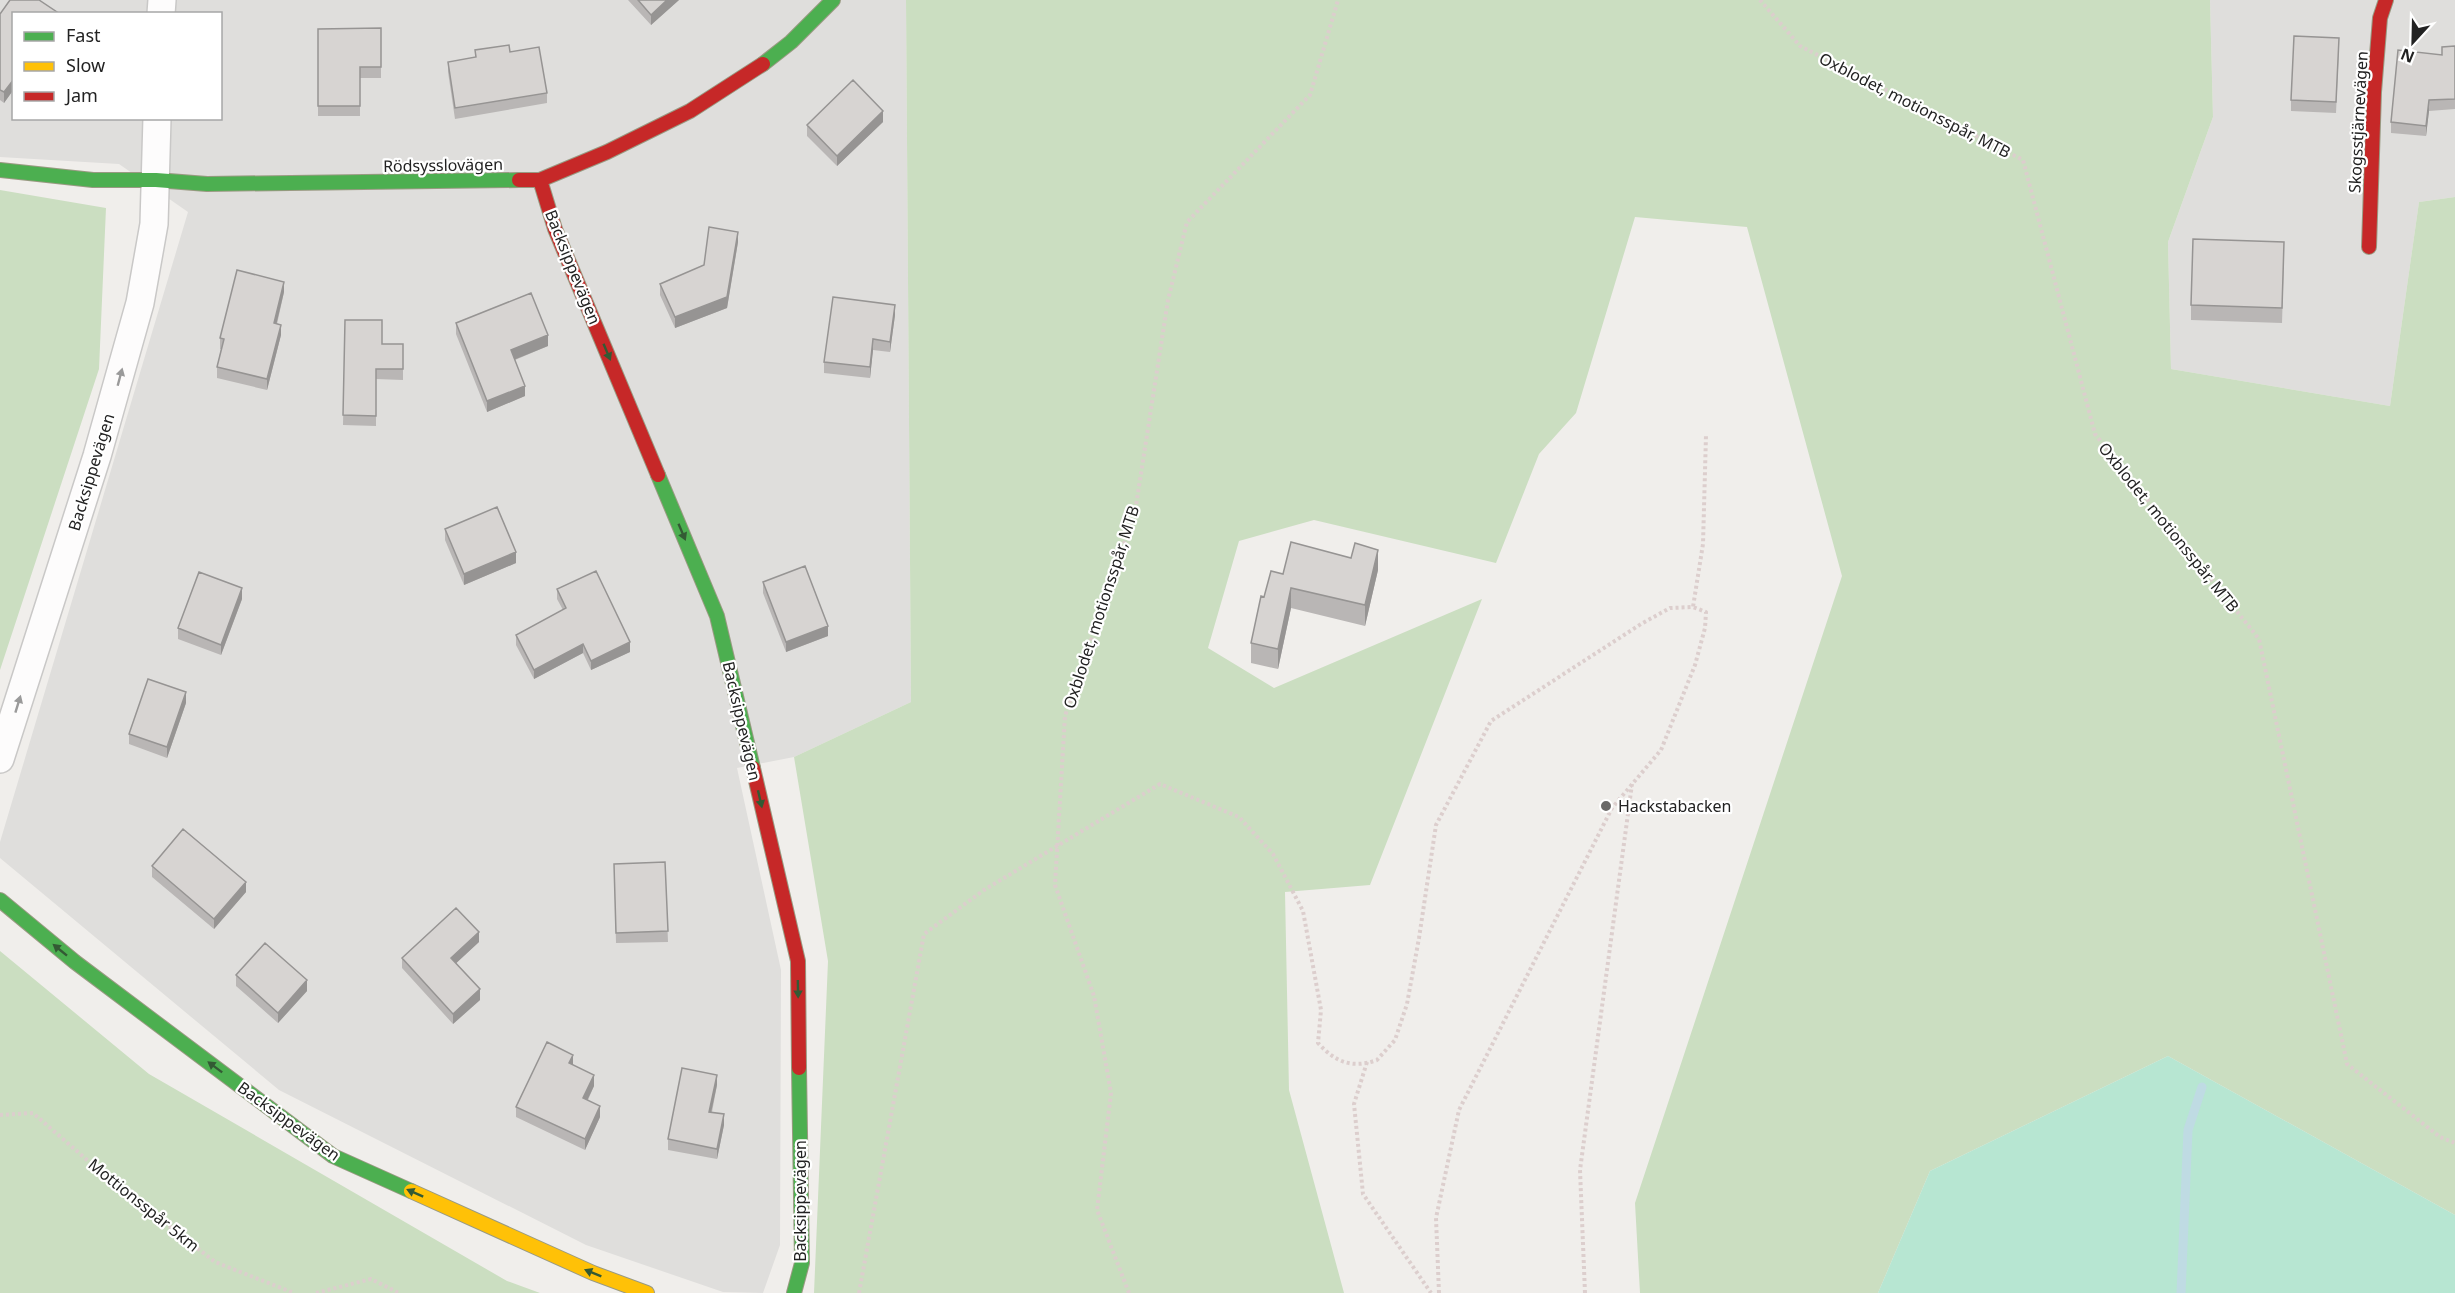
<svg xmlns="http://www.w3.org/2000/svg" width="2455" height="1293" font-family="'Noto Sans',sans-serif">
<style>
.residential{fill:#dfdedc;fill-rule:evenodd}
.forest{fill:#cbdec1}
.pitch{fill:#b7e6d2}
.lines{fill:none;stroke-linecap:round;stroke-linejoin:round}
.stream{stroke:#bfdbe3;stroke-width:9}
.street-casing{stroke:#c9c8c7;stroke-width:30}
.fast-casing{stroke:#999a82;stroke-width:16}
.slow-casing{stroke:#999a82;stroke-width:16}
.jam-casing{stroke:#999a82;stroke-width:16}
.path{stroke:#dccecd;stroke-width:4;stroke-dasharray:3 3;stroke-linecap:butt}
.street{stroke:#fdfcfc;stroke-width:27}
.fast{stroke:#4caf50;stroke-width:14}
.slow{stroke:#ffc107;stroke-width:14}
.jam{stroke:#c62828;stroke-width:14}
.wall{fill:#b9b6b5}
.shaded-wall{fill:#969493}
.building{fill:#d7d4d2;stroke:#969493;stroke-width:1.5}
.oneway{fill:#335a34}
.oneway2{fill:#9a9a9a}
.poi-dot{fill:#6a6968;stroke:#fff;stroke-width:2}
.labels{text-anchor:middle;dominant-baseline:central;stroke-width:4.5;stroke-linejoin:round;paint-order:stroke}
.street-label{font-size:16px;fill:#222;stroke:#fff}
.poi-label{font-size:16px;fill:#222;stroke:#fff;text-anchor:start}
</style>
<rect width="100%" height="100%" fill="#f0eeeb"/>
<path class="residential" d="M0,0H906L911,702L794,757L737,768L781,970L780,1245L763,1293L723,1292L586,1245L279,1090L0,858V842L188,212L119,164L0,157ZM14,14H220V118H14Z
M2210,0H2455V197L2419,202L2390,406L2171,369L2168,242L2213,117Z"/>
<path class="forest" d="M906,0H2210L2213,117L2168,242L2171,369L2390,406L2419,202L2455,197V1215L2168,1056L1930,1171L1878,1293H1640L1635,1203L1842,576L1747,227L1635,217L1576,413L1539,454L1496,563L1314,520L1239,541L1208,648L1274,688L1482,599L1370,885L1285,892L1289,1090L1344,1293H814L828,961L794,757L911,702Z
M0,190L106,208L99,369L0,670Z
M0,951L149,1074L507,1281L540,1293H0Z"/>
<path class="pitch" d="M2168,1056L2455,1215V1293H1878L1930,1171Z"/>
<g class="lines">
<path class="stream" d="M2181,1293L2188,1130L2202,1087"/>
<g class="street-casing">
<path id="street" d="M161,14L162,0
M0,759L97,456L140,303L154,224L157,118"/>
</g>
<g class="fast-casing">
<path id="fast" d="M763,64L791,42L833,0
M0,170L93,180H156L207,184L519,180
M658,475L717,616L753,768
M0,900L75,962L333,1156L411,1191
M794,1293L802,1263L799,1068"/>
</g>
<g class="slow-casing">
<path id="slow" d="M411,1191L593,1273L647,1293"/>
</g>
<g class="jam-casing">
<path id="jam" d="M519,180H540L607,152L690,111L763,64
M540,180L555,229L658,475
M2369,247L2374,92L2380,18L2386,0
M753,768L798,961L799,1068"/>
</g>
<path class="path" d="M1760,0L1800,46L2023,160L2095,434L2259,639L2347,1064L2440,1137L2455,1143
M1367,1062L1354,1104L1363,1194L1431,1293
M0,1115L33,1113L109,1179L215,1262L294,1293
M316,1293L371,1279L399,1293
M859,1293L924,934L984,890L1160,784L1239,817L1273,854L1303,911L1321,1010L1318,1043C1335,1062 1352,1069 1377,1060L1395,1040L1407,1004L1419,938L1436,825L1491,721L1641,624L1670,608L1693,607L1703,544L1706,435
M1129,1293L1097,1210L1111,1093L1094,996L1055,885L1065,716L1135,512L1168,300L1187,222L1310,95L1338,0
M1439,1293L1436,1218L1459,1110L1612,808L1661,750L1695,665L1705,628L1706,612L1693,607
M1585,1293L1580,1170L1632,784"/>
<use href="#street" class="street"/>
<use href="#fast" class="fast"/>
<use href="#slow" class="slow"/>
<use href="#jam" class="jam"/>
</g>
<path class="wall" d="M10,0H39L57,12V14H14V89L4,103L0,100V14Z
M628,0H679L651,25Z
M381,28V78H360V116H318V29Z
M2455,46V109L2429,111L2426,136L2391,133V122Z
M2339,48L2336,113L2291,111V100Z
M475,50L510,52L547,93V103L455,119L448,72V62L475,57Z
M883,122L837,166L807,136V125Z
M738,242L727,308L675,328L660,295V284L704,265Z
M2284,258L2282,323L2191,320V305Z
M284,292L277,324L281,335L267,390L217,378V367L221,349H220V338Z
M895,315L890,352L873,350L870,378L824,373V362Z
M345,320L382,344H403V380L376,379V426L343,425Z
M456,323L548,346L515,360L525,396L487,412L456,334Z
M445,529L516,563L464,585L445,540Z
M1378,570L1365,626L1291,608L1278,669L1251,663V643L1264,597L1283,574Z
M763,582L828,636L786,652L763,593Z
M557,589L630,652L591,670L583,653L534,679L516,645V635L563,610L557,599Z
M242,599L221,655L178,639V628Z
M186,703L167,758L129,744V734Z
M665,862L668,942L616,943L614,864Z
M152,866L246,892L214,929L152,877Z
M479,942L456,963L480,1000L453,1024L402,968V958Z
M236,975L307,991L278,1023L236,986Z
M573,1065L594,1086L588,1100L600,1117L585,1150L516,1117V1107Z
M717,1085L712,1112L724,1125L717,1159L668,1150V1139Z"/>
<path class="shaded-wall" d="M667,0H679L651,25V15Z
M14,79V89L4,103V92Z
M2429,100V111L2426,136V126Z
M883,111V122L837,166V156Z
M738,232V242L727,308L675,328V317Z
M284,282V292L274,334V323Z
M895,305V315L890,352V342Z
M281,325V335L267,390V379Z
M548,335V346L511,361V350Z
M873,339V350L870,378V367Z
M525,386V396L487,412V401Z
M1378,550V570L1365,626V605Z
M516,552V563L464,585V574Z
M242,588V599L221,655V645Z
M1291,588V608L1278,669V649Z
M828,626V636L786,652V642Z
M630,642V652L591,670V661Z
M583,644V653L534,679V670Z
M186,692V703L167,758V747Z
M246,882V892L214,929V919Z
M479,932V942L451,968V958Z
M307,980V991L278,1023V1013Z
M480,989V1000L453,1024V1014Z
M573,1055V1065L569,1063Z
M594,1075V1086L583,1109V1098Z
M717,1075V1085L709,1122V1112Z
M600,1106V1117L585,1150V1139Z
M724,1114V1125L717,1159V1149Z"/>
<path class="building" d="M10,0H39L57,12L56,14H14V79L4,92L0,90V14Z
M638,0H667L651,15Z
M381,28V67H360V106H318V29Z
M2294,36L2339,38L2336,102L2291,100Z
M509,45L510,52L539,47L547,93L455,108L448,62L476,57L475,50Z
M2455,46V99L2429,100L2426,126L2391,122L2398,50L2442,55V47Z
M853,80L883,111L837,156L807,125Z
M709,227L738,232L727,297L675,317L660,284L704,265Z
M2193,239L2284,242L2282,308L2191,305Z
M237,270L284,282L274,323L281,325L267,379L217,367L224,339L220,338Z
M531,293L548,335L511,350L525,386L487,401L456,323Z
M833,297L895,305L890,342L873,339L870,367L824,362Z
M345,320H382V344H403V369H376V416L343,415Z
M497,507L516,552L464,574L445,529Z
M1291,542L1351,558L1355,543L1378,550L1365,605L1291,588L1278,649L1251,643L1261,596L1264,597L1271,571L1283,574Z
M805,566L828,626L786,642L763,582Z
M596,571L630,642L591,661L583,644L534,670L516,635L566,608L557,589Z
M199,572L242,588L221,645L178,628Z
M148,679L186,692L167,747L129,734Z
M183,829L246,882L214,919L152,866Z
M665,862L668,931L616,933L614,864Z
M456,908L479,932L451,958L480,989L453,1014L402,958Z
M265,943L307,980L278,1013L236,975Z
M547,1042L573,1055L569,1063L594,1075L583,1098L600,1106L585,1139L516,1107Z
M682,1068L717,1075L709,1112L724,1114L717,1149L668,1139Z"/>
<defs><path id="oneway-solid" d="M-6-.8H1V-3.2L6.5 0L1 3.2V.8H-6Z" transform="scale(1.5)"/></defs>
<g class="oneway">
<use href="#oneway-solid" transform="translate(607 352) rotate(67)"/>
<use href="#oneway-solid" transform="translate(682 532) rotate(67)"/>
<use href="#oneway-solid" transform="translate(760 799) rotate(77)"/>
<use href="#oneway-solid" transform="translate(60 950) rotate(-141)"/>
<use href="#oneway-solid" transform="translate(798 989) rotate(89)"/>
<use href="#oneway-solid" transform="translate(215 1067) rotate(-143)"/>
<use href="#oneway-solid" transform="translate(415 1193) rotate(-156)"/>
<use href="#oneway-solid" transform="translate(593 1273) rotate(-158)"/>
</g>
<g class="oneway2">
<use href="#oneway-solid" transform="translate(120 377) rotate(-75)"/>
<use href="#oneway-solid" transform="translate(18 704) rotate(-73)"/>
</g>
<circle class="poi-dot" cx="1606" cy="806" r="6"/>
<g class="labels">
<g class="street-label">
<text transform="translate(1915 105) rotate(27)">Oxblodet, motionsspår, MTB</text>
<text transform="translate(2358 122) rotate(-87)">Skogsstjärnevägen</text>
<text transform="translate(443 165) rotate(-1)">Rödsysslovägen</text>
<text transform="translate(573 267) rotate(68)">Backsippevägen</text>
<text transform="translate(91 472) rotate(-73)">Backsippevägen</text>
<text transform="translate(2169 527) rotate(51)">Oxblodet, motionsspår, MTB</text>
<text transform="translate(1101 607) rotate(-72)">Oxblodet, motionsspår, MTB</text>
<text transform="translate(742 721) rotate(77)">Backsippevägen</text>
<text transform="translate(289 1121) rotate(36)">Backsippevägen</text>
<text transform="translate(800 1201) rotate(-90)">Backsippevägen</text>
<text transform="translate(144 1205) rotate(39)">Mottionsspår 5km</text>
</g>
<g class="poi-label">
<text x="1618" y="806">Hackstabacken</text>
</g>
</g>
<rect x="12" y="12" width="210" height="108" fill="#ffffff" stroke="#a7a7a7" stroke-width="1.5"/>
<rect x="24" y="32" width="30" height="9" fill="#4caf50" stroke="#a7a7a7" stroke-width="1.5"/>
<text x="66" y="42" font-size="18" fill="#222222">Fast</text>
<rect x="24" y="62" width="30" height="9" fill="#ffc107" stroke="#a7a7a7" stroke-width="1.5"/>
<text x="66" y="72" font-size="18" fill="#222222">Slow</text>
<rect x="24" y="92" width="30" height="9" fill="#c62828" stroke="#a7a7a7" stroke-width="1.5"/>
<text x="66" y="102" font-size="18" fill="#222222">Jam</text>
<g transform="translate(2413 42) rotate(202)" stroke="#ffffff" stroke-width="4.5" paint-order="stroke">
<path d="M0-4.5L10 22L0 15L-10 22Z" fill="#222222"/>
<text y="-9" font-size="16" font-weight="bold" text-anchor="middle" fill="#222222">N</text>
</g>
</svg>
